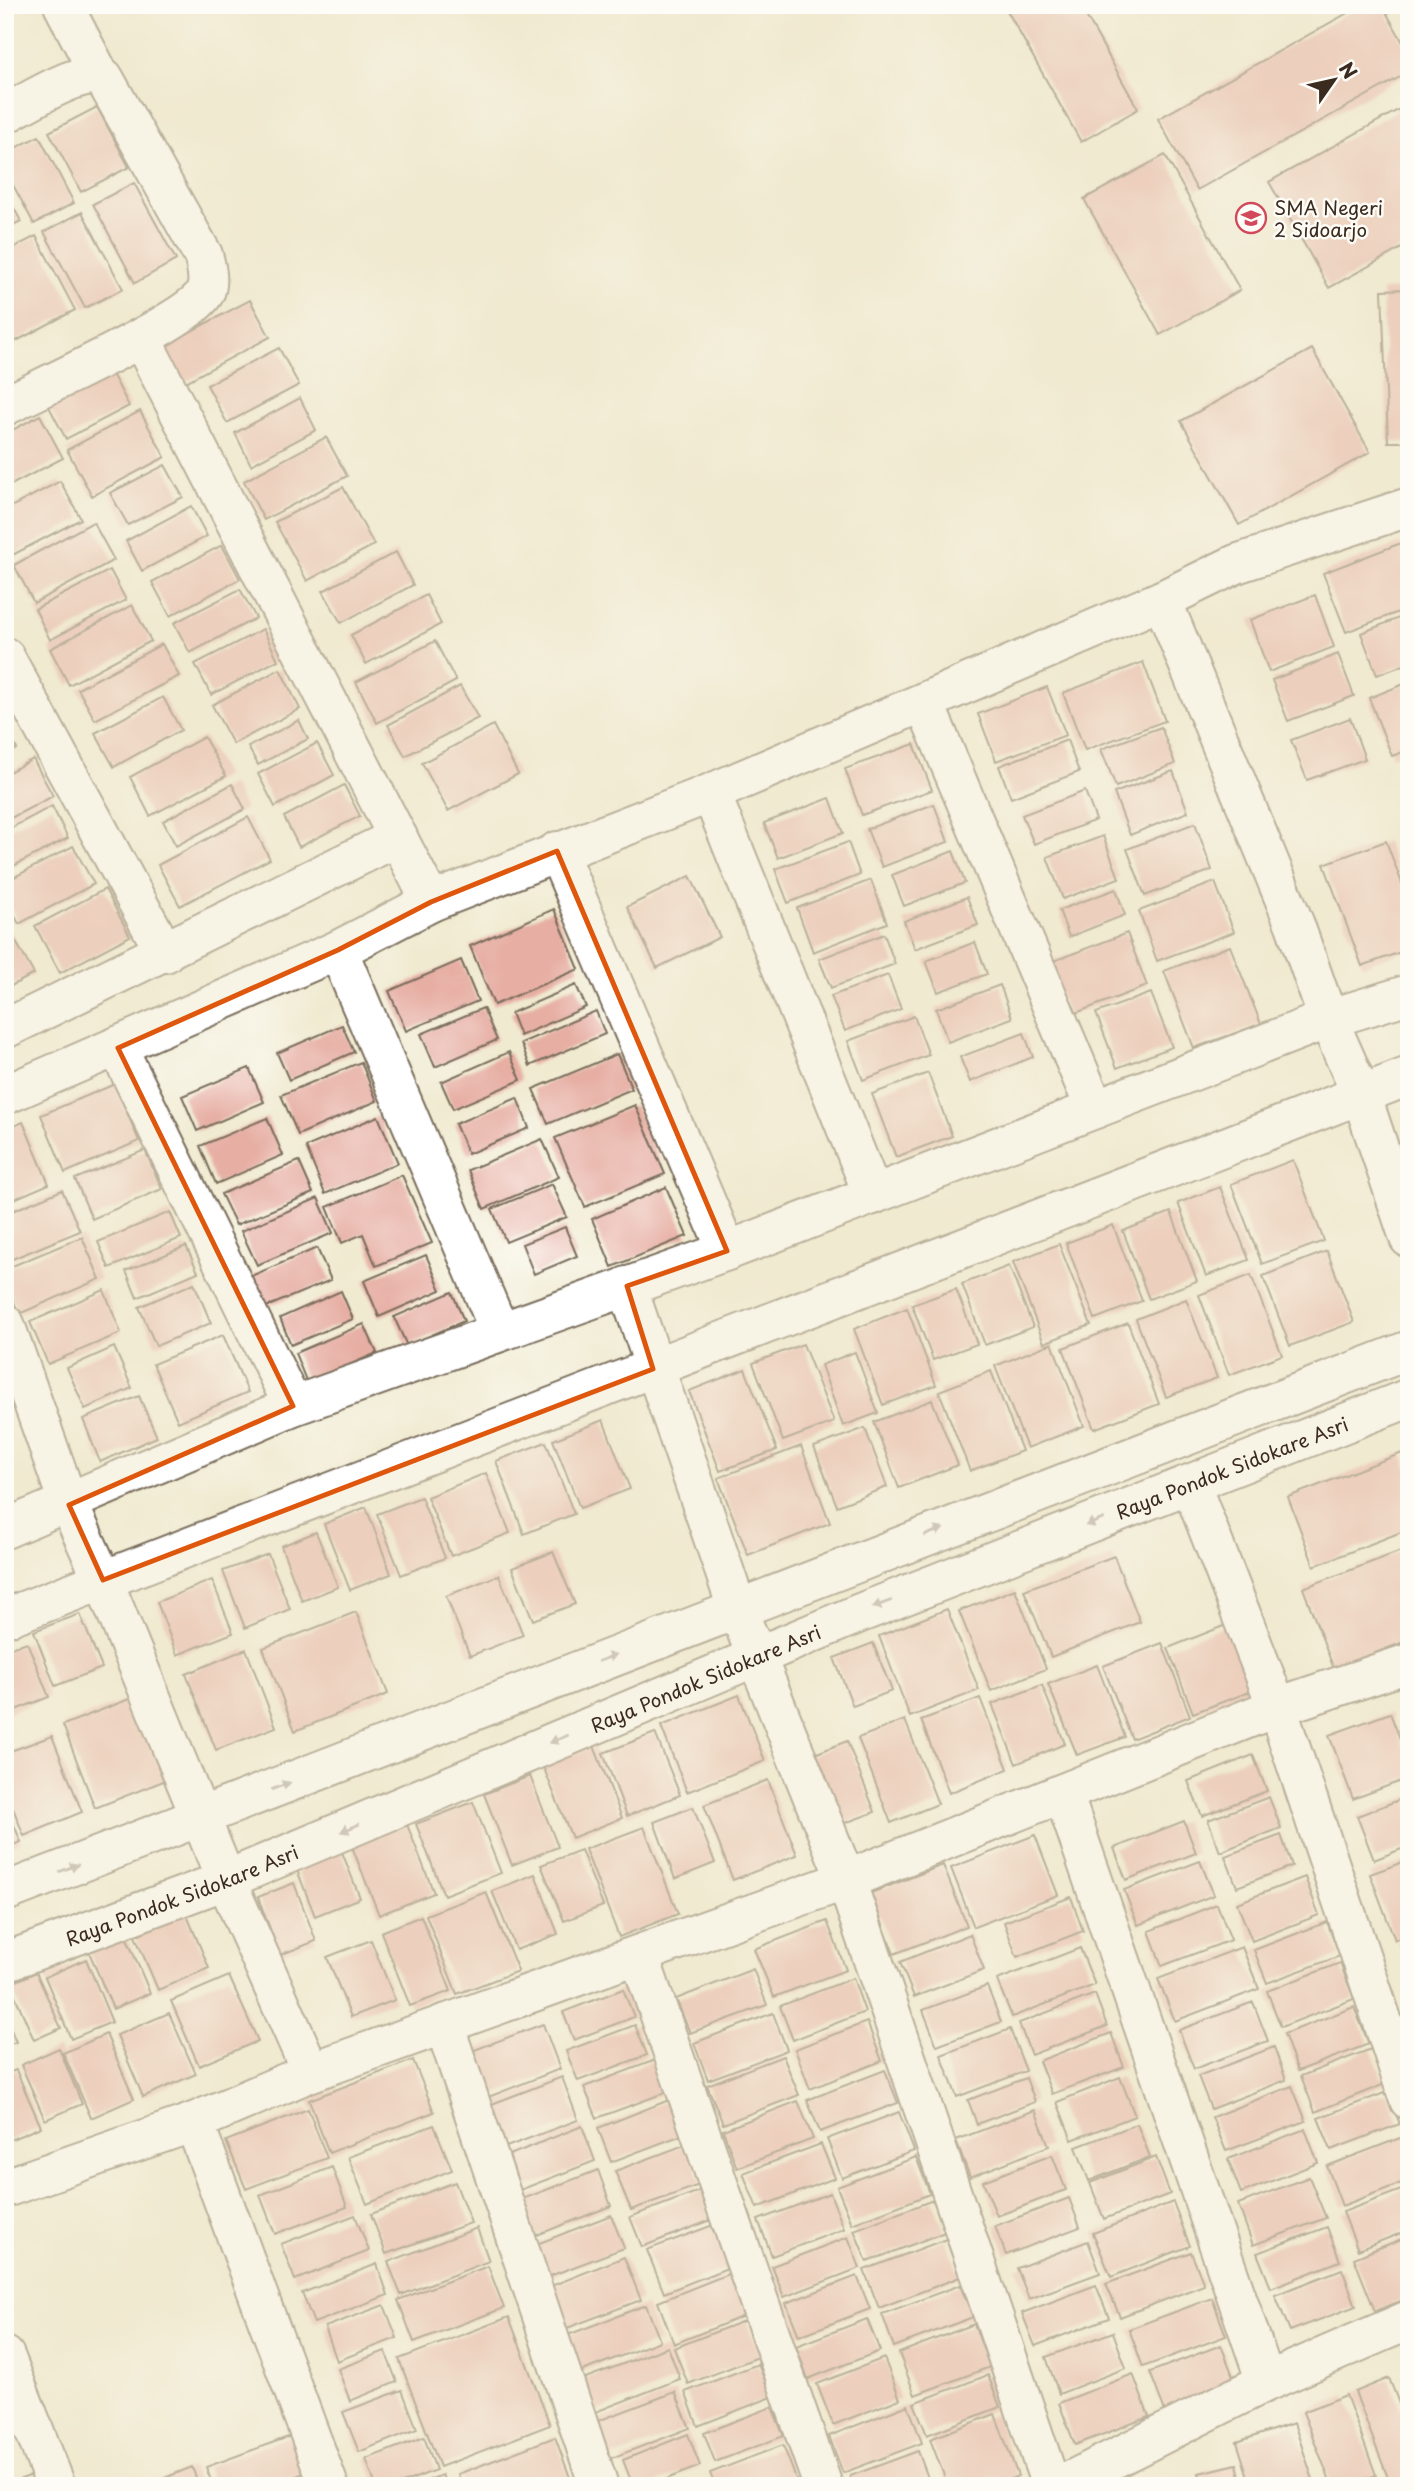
<svg xmlns="http://www.w3.org/2000/svg" width="1414" height="2491" font-family="'Playpen Sans',sans-serif">
<style>
.building{fill:#e7afa4}
.lines{fill:none;stroke-linecap:round;stroke-linejoin:round}
.street-casing{stroke:#7a6d5c;stroke-width:42}
.street{stroke:#fff;stroke-width:38}
.oneway{fill:#a79f9a}
.marked{fill:none;stroke:#df570d;stroke-width:5;stroke-linejoin:round}
.labels{text-anchor:middle;dominant-baseline:central;stroke-width:5;stroke-linejoin:round;paint-order:stroke}
.poi-label{font-size:19px;fill:#3b2a1e;stroke:#fdfcf7;text-anchor:start}
.street-label{font-size:19px;fill:#3b2a1e;stroke:#fdfcf7}
</style>
<rect width="100%" height="100%" fill="#fdfcf7"/>
<filter id="ink" filterUnits="userSpaceOnUse"><feTurbulence type="fractalNoise" baseFrequency=".0143" numOctaves="2"/><feDisplacementMap in="SourceGraphic" scale="14" xChannelSelector="R" yChannelSelector="G"/><feConvolveMatrix kernelMatrix="1 2 1 2 8 2 1 2 1" color-interpolation-filters="sRGB"/></filter>
<filter id="wash" filterUnits="userSpaceOnUse"><feTurbulence type="fractalNoise" baseFrequency=".00686" numOctaves="4" result="noise"/><feDisplacementMap in="SourceGraphic" scale="28" xChannelSelector="R" yChannelSelector="G"/><feGaussianBlur stdDeviation="1.57" result="paint"/><feColorMatrix in="noise" values="0 0 0 0 0 0 0 0 0 0 0 0 0 0 0 0 0 1.4 0 .05"/><feComposite in="paint" operator="in"/></filter>
<g filter="url(#wash)">
<rect width="100%" height="100%" fill="#f0ead0"/>
<g id="blocks">
<path class="building" d="M1004,5H1080L1138,109L1081,142Z
M1362,5H1382L1409,53V72L1197,190L1158,119Z
M1409,104V244L1329,288L1269,182Z
M97,107L129,167L81,192L49,132Z
M39,136L74,203L34,224L5,170V153Z
M1165,155L1240,290L1160,335L1084,199Z
M134,183L176,260L135,283L93,204Z
M5,192L21,221L5,229Z
M82,212L123,289L85,308L44,232Z
M36,236L75,310L5,347V252Z
M1409,289V442H1388L1382,290Z
M250,300L270,337L182,384L163,346Z
M279,348L299,385L227,423L207,385Z
M1312,349L1370,452L1239,525L1181,421Z
M110,370L129,406L66,439L47,403Z
M300,398L316,430L251,465L235,433Z
M140,411L165,457L92,496L67,450Z
M40,415L63,458L5,488V434Z
M326,437L347,476L264,520L244,481Z
M165,465L183,497L128,525L110,493Z
M60,481L81,519L5,559V510Z
M343,487L374,545L307,581L275,522Z
M191,506L207,536L142,571L126,541Z
M93,522L114,560L34,603L14,565Z
M1401,543L1409,562V608L1346,632L1323,573Z
M222,545L240,579L170,616L152,582Z
M396,552L413,585L341,623L323,591Z
M110,570L126,600L50,640L35,609Z
M240,589L256,618L190,653L174,623Z
M426,595L441,624L366,664L351,635Z
M1315,595L1334,647L1269,672L1250,620Z
M132,605L151,641L69,685L50,649Z
M1409,614V663L1377,675L1361,633Z
M263,629L278,660L211,695L195,664Z
M435,641L456,681L377,723L356,682Z
M162,644L179,676L95,720L78,689Z
M1338,654L1354,696L1288,721L1272,680Z
M1143,662L1165,721L1085,750L1063,693Z
M280,669L300,709L233,744L212,705Z
M1409,682V750L1392,756L1369,698Z
M460,686L478,718L405,756L388,725Z
M1047,687L1066,735L996,761L978,714Z
M163,697L181,730L114,767L95,733Z
M1350,718L1365,759L1307,780L1291,740Z
M299,720L308,739L258,765L248,747Z
M493,725L518,774L448,811L422,763Z
M5,727L17,749L5,755Z
M1161,727L1175,764L1116,787L1101,749Z
M204,737L226,776L150,816L130,777Z
M1067,740L1079,772L1011,798L999,766Z
M317,743L334,775L275,807L258,774Z
M914,744L932,790L862,815L845,769Z
M33,759L53,796L5,821V774Z
M1173,771L1188,812L1130,835L1114,793Z
M232,784L245,809L176,846L163,821Z
M344,785L360,816L299,847L284,817Z
M1085,791L1096,820L1034,844L1022,815Z
M830,798L843,833L778,858L764,823Z
M934,804L948,842L882,867L867,829Z
M52,806L68,838L8,869L5,831Z
M248,817L270,859L180,906L158,865Z
M1195,823L1212,870L1145,896L1127,849Z
M1103,836L1119,878L1063,899L1047,857Z
M1386,841L1409,902V949L1362,966L1324,864Z
M848,842L860,875L788,903L775,869Z
M73,846L94,884L19,924L5,898V882Z
M953,851L965,883L904,906L892,875Z
M690,876L720,937L657,968L627,907Z
M871,880L887,923L813,952L797,908Z
M1215,882L1234,932L1157,961L1139,911Z
M105,889L130,936L60,973L35,926Z
M1116,889L1125,915L1069,937L1059,910Z
M967,897L978,925L915,949L904,921Z
M554,909L579,969L494,1005L470,946Z
M10,931L34,974L5,989V933Z
M1127,933L1147,986L1068,1016L1048,963Z
M884,934L895,964L831,988L819,959Z
M975,942L987,974L938,992L926,961Z
M1230,946L1261,1024L1194,1048L1164,971Z
M461,960L478,1001L406,1031L389,991Z
M888,975L901,1009L845,1031L831,996Z
M576,985L586,1007L520,1036L511,1013Z
M1000,985L1012,1018L948,1042L936,1009Z
M1151,993L1172,1047L1117,1068L1096,1013Z
M483,1008L497,1040L435,1067L421,1034Z
M596,1011L605,1034L530,1066L521,1043Z
M914,1016L929,1055L863,1080L848,1041Z
M342,1025L354,1052L289,1080L277,1053Z
M1024,1033L1033,1057L970,1082L960,1057Z
M509,1052L521,1080L453,1109L441,1082Z
M617,1054L632,1089L548,1124L533,1089Z
M361,1062L377,1101L298,1135L281,1095Z
M249,1068L264,1102L197,1131L182,1096Z
M928,1073L952,1136L896,1157L872,1094Z
M115,1084L139,1141L65,1173L41,1115Z
M517,1098L529,1128L468,1154L455,1124Z
M635,1105L665,1174L585,1207L555,1138Z
M378,1116L398,1163L325,1194L306,1147Z
M267,1118L283,1155L216,1184L200,1146Z
M23,1122L49,1184L5,1203V1130Z
M542,1139L559,1177L484,1209L468,1170Z
M145,1150L162,1189L92,1219L75,1179Z
M1293,1160L1324,1241L1262,1264L1231,1184Z
M299,1161L313,1193L236,1225L221,1194Z
M402,1175L432,1243L376,1266L363,1234L342,1243L327,1207Z
M552,1184L567,1217L506,1242L492,1209Z
M666,1187L687,1236L612,1267L592,1219Z
M1220,1187L1249,1260L1206,1276L1178,1203Z
M62,1190L80,1231L5,1262V1214Z
M318,1198L333,1233L257,1265L241,1231Z
M170,1212L181,1238L109,1268L98,1242Z
M1171,1212L1197,1281L1149,1299L1123,1231Z
M1113,1225L1142,1301L1095,1319L1066,1243Z
M565,1227L577,1256L534,1274L522,1244Z
M82,1237L100,1279L19,1314L5,1281V1269Z
M1059,1244L1091,1325L1044,1343L1013,1262Z
M186,1246L198,1272L137,1298L126,1271Z
M317,1248L331,1280L264,1308L251,1276Z
M1327,1251L1354,1322L1290,1346L1263,1276Z
M426,1255L441,1290L379,1317L364,1281Z
M1009,1266L1033,1327L985,1345L962,1284Z
M1251,1275L1282,1355L1229,1375L1199,1295Z
M194,1283L211,1323L156,1346L139,1307Z
M956,1289L977,1344L933,1360L912,1305Z
M104,1290L121,1333L48,1364L30,1322Z
M341,1291L353,1319L291,1345L280,1318Z
M452,1292L464,1321L407,1346L394,1317Z
M1186,1299L1217,1378L1166,1397L1136,1319Z
M907,1308L936,1385L883,1405L854,1329Z
M1128,1323L1159,1404L1094,1429L1063,1348Z
M364,1324L377,1353L307,1383L295,1353Z
M223,1335L248,1392L178,1422L153,1364Z
M1052,1343L1084,1426L1027,1448L995,1366Z
M803,1344L834,1422L783,1441L753,1363Z
M114,1347L132,1388L85,1409L67,1368Z
M855,1352L878,1413L843,1426L821,1365Z
M745,1369L777,1450L720,1471L689,1391Z
M991,1371L1022,1451L970,1471L939,1391Z
M139,1396L157,1437L100,1462L83,1419Z
M932,1400L958,1465L899,1488L874,1422Z
M603,1420L630,1489L580,1508L553,1440Z
M865,1428L887,1487L837,1506L814,1447Z
M546,1442L574,1514L524,1534L496,1461Z
M801,1446L830,1523L748,1555L718,1478Z
M1402,1453L1409,1471V1529L1314,1566L1288,1497Z
M486,1473L510,1533L451,1556L427,1497Z
M421,1497L445,1558L401,1575L377,1514Z
M366,1507L391,1574L350,1590L324,1524Z
M316,1532L338,1587L302,1601L281,1546Z
M1409,1548V1640L1334,1669L1303,1588Z
M553,1552L575,1604L533,1620L512,1568Z
M268,1554L290,1609L245,1628L223,1571Z
M1114,1556L1140,1622L1051,1657L1024,1590Z
M499,1575L523,1635L470,1656L446,1596Z
M212,1580L233,1633L177,1655L157,1602Z
M1015,1589L1046,1669L991,1691L959,1611Z
M947,1609L979,1690L910,1717L879,1636Z
M356,1612L388,1694L295,1731L263,1648Z
M80,1614L102,1668L55,1686L34,1631Z
M1226,1625L1252,1691L1193,1713L1168,1648Z
M27,1642L49,1697L5,1714V1650Z
M873,1643L892,1691L853,1706L834,1658Z
M1162,1643L1190,1716L1132,1739L1103,1666Z
M246,1649L276,1727L216,1750L186,1674Z
M1097,1665L1125,1737L1077,1755L1048,1684Z
M1042,1685L1065,1744L1016,1764L992,1704Z
M147,1692L179,1775L95,1808L63,1725Z
M739,1695L765,1761L687,1792L661,1726Z
M980,1698L1008,1769L949,1793L921,1720Z
M1390,1713L1409,1762V1778L1353,1799L1329,1735Z
M905,1720L938,1804L891,1823L858,1738Z
M655,1733L680,1795L627,1816L603,1753Z
M52,1736L82,1812L24,1836L5,1788V1753Z
M847,1741L875,1812L834,1827L807,1757Z
M594,1746L622,1818L572,1838L543,1766Z
M1253,1755L1267,1791L1202,1816L1188,1781Z
M530,1776L558,1847L512,1865L484,1794Z
M768,1780L797,1855L733,1880L704,1805Z
M1409,1796V1846L1374,1860L1357,1816Z
M1269,1797L1281,1828L1220,1852L1208,1820Z
M473,1802L501,1873L444,1895L416,1824Z
M5,1803L21,1842L5,1848Z
M693,1807L715,1863L675,1879L654,1822Z
M404,1817L434,1893L379,1915L349,1839Z
M1184,1821L1196,1853L1126,1880L1114,1848Z
M644,1827L678,1914L619,1937L585,1849Z
M1035,1835L1058,1895L974,1927L951,1868Z
M1281,1835L1292,1866L1237,1887L1225,1856Z
M340,1847L360,1898L315,1916L295,1865Z
M581,1850L603,1906L564,1921L541,1865Z
M1409,1860V1934L1395,1940L1370,1874Z
M1200,1861L1214,1895L1138,1925L1124,1890Z
M943,1865L967,1926L894,1954L871,1893Z
M535,1874L558,1934L516,1950L492,1891Z
M1305,1877L1319,1915L1252,1941L1237,1903Z
M294,1883L316,1941L280,1955L258,1897Z
M486,1892L518,1971L457,1994L426,1915Z
M1071,1897L1083,1931L1017,1957L1004,1922Z
M1217,1904L1231,1940L1162,1966L1149,1931Z
M186,1913L209,1968L158,1990L135,1936Z
M421,1916L451,1991L410,2006L381,1932Z
M827,1921L846,1970L774,1997L754,1949Z
M1327,1922L1340,1956L1267,1983L1254,1950Z
M970,1934L984,1970L914,1997L900,1962Z
M126,1936L150,1993L113,2009L89,1952Z
M371,1940L395,2000L351,2017L327,1957Z
M1409,1941V1968L1400,1945Z
M1242,1947L1259,1989L1175,2021L1158,1979Z
M1080,1948L1095,1985L1012,2017L997,1980Z
M86,1959L112,2022L71,2039L45,1977Z
M1340,1963L1354,1999L1281,2027L1267,1991Z
M753,1969L767,2005L690,2033L676,1999Z
M36,1972L61,2028L34,2040L10,1984Z
M229,1976L258,2041L199,2066L171,2001Z
M853,1978L865,2012L793,2040L780,2006Z
M987,1986L1001,2022L937,2046L923,2010Z
M623,1989L634,2017L574,2040L563,2012Z
M1095,1994L1107,2026L1031,2055L1019,2023Z
M1253,2002L1268,2041L1194,2069L1179,2030Z
M1354,2007L1369,2044L1298,2071L1284,2034Z
M169,2013L196,2074L143,2097L117,2035Z
M773,2013L787,2050L708,2080L694,2043Z
M5,2016L16,2042L5,2046Z
M867,2022L882,2061L810,2089L795,2049Z
M543,2024L560,2069L486,2098L469,2052Z
M635,2025L647,2055L578,2081L566,2051Z
M1010,2029L1026,2071L957,2097L941,2055Z
M1111,2033L1124,2067L1052,2094L1039,2061Z
M106,2034L134,2099L91,2118L63,2053Z
M1274,2047L1286,2080L1211,2109L1198,2076Z
M59,2048L82,2104L45,2120L21,2065Z
M1371,2049L1385,2084L1315,2112L1301,2076Z
M783,2056L799,2095L723,2124L707,2085Z
M658,2059L670,2091L597,2118L584,2087Z
M413,2060L434,2112L329,2153L309,2100Z
M16,2070L41,2127L5,2142V2074Z
M885,2070L898,2103L820,2132L807,2100Z
M562,2077L578,2120L501,2149L484,2107Z
M1120,2077L1135,2116L1072,2140L1057,2102Z
M1026,2078L1035,2102L977,2124L968,2100Z
M1292,2086L1306,2121L1226,2151L1212,2117Z
M1387,2092L1400,2124L1331,2150L1318,2118Z
M669,2100L682,2135L611,2162L598,2128Z
M798,2101L813,2139L737,2168L723,2130Z
M308,2109L327,2158L246,2189L226,2141Z
M1035,2110L1049,2146L970,2177L956,2140Z
M899,2112L914,2151L842,2178L827,2139Z
M1137,2124L1150,2157L1089,2181L1076,2147Z
M434,2125L452,2170L367,2204L348,2157Z
M582,2126L595,2161L520,2190L507,2156Z
M1305,2129L1318,2163L1241,2193L1228,2159Z
M1408,2135L1409,2180L1342,2206L1327,2166Z
M687,2144L702,2184L631,2210L615,2171Z
M821,2144L835,2178L757,2208L743,2173Z
M1052,2155L1066,2190L997,2216L983,2181Z
M916,2157L930,2194L852,2224L837,2187Z
M1156,2157L1170,2194L1104,2219L1090,2183Z
M332,2167L347,2207L275,2234L260,2195Z
M598,2170L611,2206L527,2239L512,2203Z
M1309,2177L1326,2218L1253,2245L1238,2204Z
M455,2182L471,2223L386,2254L371,2214Z
M1409,2187V2230L1358,2250L1343,2212Z
M707,2188L719,2217L642,2247L630,2217Z
M830,2193L844,2229L772,2256L758,2220Z
M1069,2198L1080,2227L1006,2255L995,2226Z
M933,2200L945,2232L867,2262L854,2230Z
M1173,2202L1190,2246L1111,2277L1093,2233Z
M355,2215L369,2251L295,2280L281,2244Z
M611,2215L624,2248L542,2279L529,2247Z
M713,2225L730,2267L664,2293L647,2250Z
M1327,2227L1340,2261L1271,2288L1257,2253Z
M477,2228L489,2261L401,2295L388,2262Z
M1409,2236V2298L1375,2311L1354,2258Z
M848,2237L860,2268L784,2297L772,2266Z
M946,2239L960,2277L879,2308L864,2270Z
M1088,2241L1100,2273L1029,2299L1017,2268Z
M1191,2252L1204,2285L1120,2317L1106,2284Z
M624,2257L641,2300L562,2330L546,2288Z
M377,2264L388,2295L314,2323L302,2293Z
M488,2266L504,2308L414,2342L398,2300Z
M1342,2269L1356,2306L1290,2331L1275,2295Z
M733,2272L749,2314L674,2344L658,2302Z
M857,2276L870,2309L799,2336L786,2303Z
M960,2285L973,2317L894,2347L882,2314Z
M1096,2285L1109,2318L1035,2346L1022,2313Z
M1212,2298L1226,2336L1143,2367L1129,2329Z
M384,2305L397,2338L337,2361L325,2327Z
M646,2305L660,2341L580,2372L565,2336Z
M509,2317L550,2425L440,2467L399,2359Z
M867,2319L880,2351L808,2379L796,2346Z
M746,2320L761,2356L688,2384L674,2348Z
M974,2324L990,2367L915,2395L899,2353Z
M1113,2332L1126,2368L1059,2394L1046,2357Z
M1221,2345L1236,2384L1165,2411L1150,2372Z
M668,2347L680,2379L593,2413L580,2380Z
M385,2351L397,2382L350,2401L338,2369Z
M884,2358L900,2399L833,2425L817,2384Z
M758,2364L772,2397L698,2426L685,2392Z
M1133,2374L1149,2417L1075,2445L1059,2403Z
M988,2375L1000,2407L927,2435L914,2403Z
M1389,2378L1409,2429V2476L1390,2483L1355,2392Z
M402,2390L417,2429L359,2452L343,2412Z
M675,2392L690,2428L609,2459L595,2422Z
M1346,2395L1376,2475L1349,2486H1332L1303,2412Z
M908,2405L922,2443L843,2473L829,2436Z
M772,2407L784,2436L715,2462L704,2433Z
M995,2414L1018,2476L993,2486H948L930,2439Z
M1294,2423L1315,2486H1251L1237,2442Z
M688,2434L700,2466L649,2486H633L623,2460Z
M291,2436L306,2472L271,2486H213L206,2467Z
M424,2437L436,2470L395,2486H376L366,2459Z
M555,2437L572,2483L564,2486H463L458,2474Z
M783,2445L798,2484L715,2486L710,2473Z
M918,2451L931,2486H854L850,2476Z
M1237,2464L1242,2486H1202L1199,2473Z
M192,2467L199,2486H145Z
M32,2475L37,2486H5V2485Z
M442,2475L447,2486H413Z"/>
</g>
</g>
<g filter="url(#ink)">
<use href="#blocks" fill-opacity="0" stroke="#7a6d5c" stroke-width="2"/>
<g class="lines">
<g class="street-casing">
<g id="street">
<path d="M63,5L99,74"/>
<path d="M5,114C25,104 87,64 104,78L203,255C206,265 210,282 205,292C191,320 40,388 5,406"/>
<path d="M141,338L431,902"/>
<path d="M1162,600L1295,925L1328,1019L1361,1094L1409,1238"/>
<path d="M5,657L165,953"/>
<path d="M924,702L1095,1109"/>
<path d="M711,793L873,1195"/>
<path d="M557,851L727,1251"/>
<path d="M338,950L499,1330"/>
<path d="M5,1029L398,837"/>
<path d="M118,1048L293,1406"/>
<path d="M5,1095L338,950L431,902L711,793L1162,600L1236,564L1409,507"/>
<path d="M627,1286L737,1608L846,1880L1051,2486"/>
<path d="M5,1324L69,1505L103,1580L226,1880L311,2072"/>
<path d="M1191,1485L1277,1707L1409,2100"/>
<path d="M5,1529L293,1406L727,1251L1328,1019L1409,994"/>
<path d="M5,1618L1409,1076"/>
<path d="M1063,1793L1266,2382"/>
<path d="M5,1892L1409,1350"/>
<path d="M639,1955L823,2486"/>
<path id="s1" d="M5,1962L226,1880L860,1613L1409,1398"/>
<path d="M444,2024L599,2486"/>
<path d="M194,2122L329,2486"/>
<path d="M5,2188L194,2122L311,2072L846,1880L1277,1707L1409,1663"/>
<path d="M5,2356L56,2486"/>
<path d="M1060,2486L1266,2382L1409,2320"/>
</g>
</g>
<use href="#street" class="street"/>
</g>
<defs><path id="oneway-solid" d="M-6-.8H1V-3.2L6.5 0L1 3.2V.8H-6Z" transform="scale(1.75)"/></defs>
<g class="oneway">
<use href="#oneway-solid" transform="translate(1095 1522) rotate(159)"/>
<use href="#oneway-solid" transform="translate(934 1532) rotate(-21)"/>
<use href="#oneway-solid" transform="translate(882 1604) rotate(159)"/>
<use href="#oneway-solid" transform="translate(607 1658) rotate(-21)"/>
<use href="#oneway-solid" transform="translate(559 1739) rotate(157)"/>
<use href="#oneway-solid" transform="translate(281 1786) rotate(-21)"/>
<use href="#oneway-solid" transform="translate(350 1828) rotate(157)"/>
<use href="#oneway-solid" transform="translate(69 1868) rotate(-21)"/>
</g>
</g>
<path d="M0 0H1414V2491H0ZM557,851L727,1251L627,1286L653,1369L103,1580L69,1505L293,1406L118,1048L338,950L431,902Z" fill="#f0ead0" fill-opacity=".55" fill-rule="evenodd"/>
<path class="marked" d="M557,851L727,1251L627,1286L653,1369L103,1580L69,1505L293,1406L118,1048L338,950L431,902Z"/>
<defs>
<g id="school-ring" transform="scale(1.575)"><circle r="9.5" fill="#fdfcf7" stroke="#d1495b" stroke-width="1.5"/><path d="M0-5L7-2L0 1L-7-2ZM-4 1L0 2.5L4 1V4Q0 6-4 4Z" fill="#d1495b"/></g>
</defs>
<g fill-rule="evenodd">
<use href="#school-ring" x="1251" y="218"/>
</g>
<g class="labels">
<g class="poi-label">
<text x="1274" y="207">SMA Negeri<tspan x="1274" dy="22">2 Sidoarjo</tspan></text>
</g>
<g class="street-label">
<text stroke="none"><textPath href="#s1" startOffset="1323">Raya Pondok Sidokare Asri</textPath></text>
<text stroke="none"><textPath href="#s1" startOffset="756">Raya Pondok Sidokare Asri</textPath></text>
<text stroke="none"><textPath href="#s1" startOffset="189">Raya Pondok Sidokare Asri</textPath></text>
</g>
</g>
<rect width="1414" height="2491" fill="none" stroke="#fdfcf7" stroke-width="28"/>
<g transform="translate(1334 80) rotate(56)" stroke="#fdfcf7" stroke-width="5" paint-order="stroke">
<path d="M0-5L12 26L0 18L-12 26Z" fill="#3b2a1e"/>
<text y="-10" font-size="19" font-weight="bold" text-anchor="middle" fill="#3b2a1e">N</text>
</g>
</svg>
